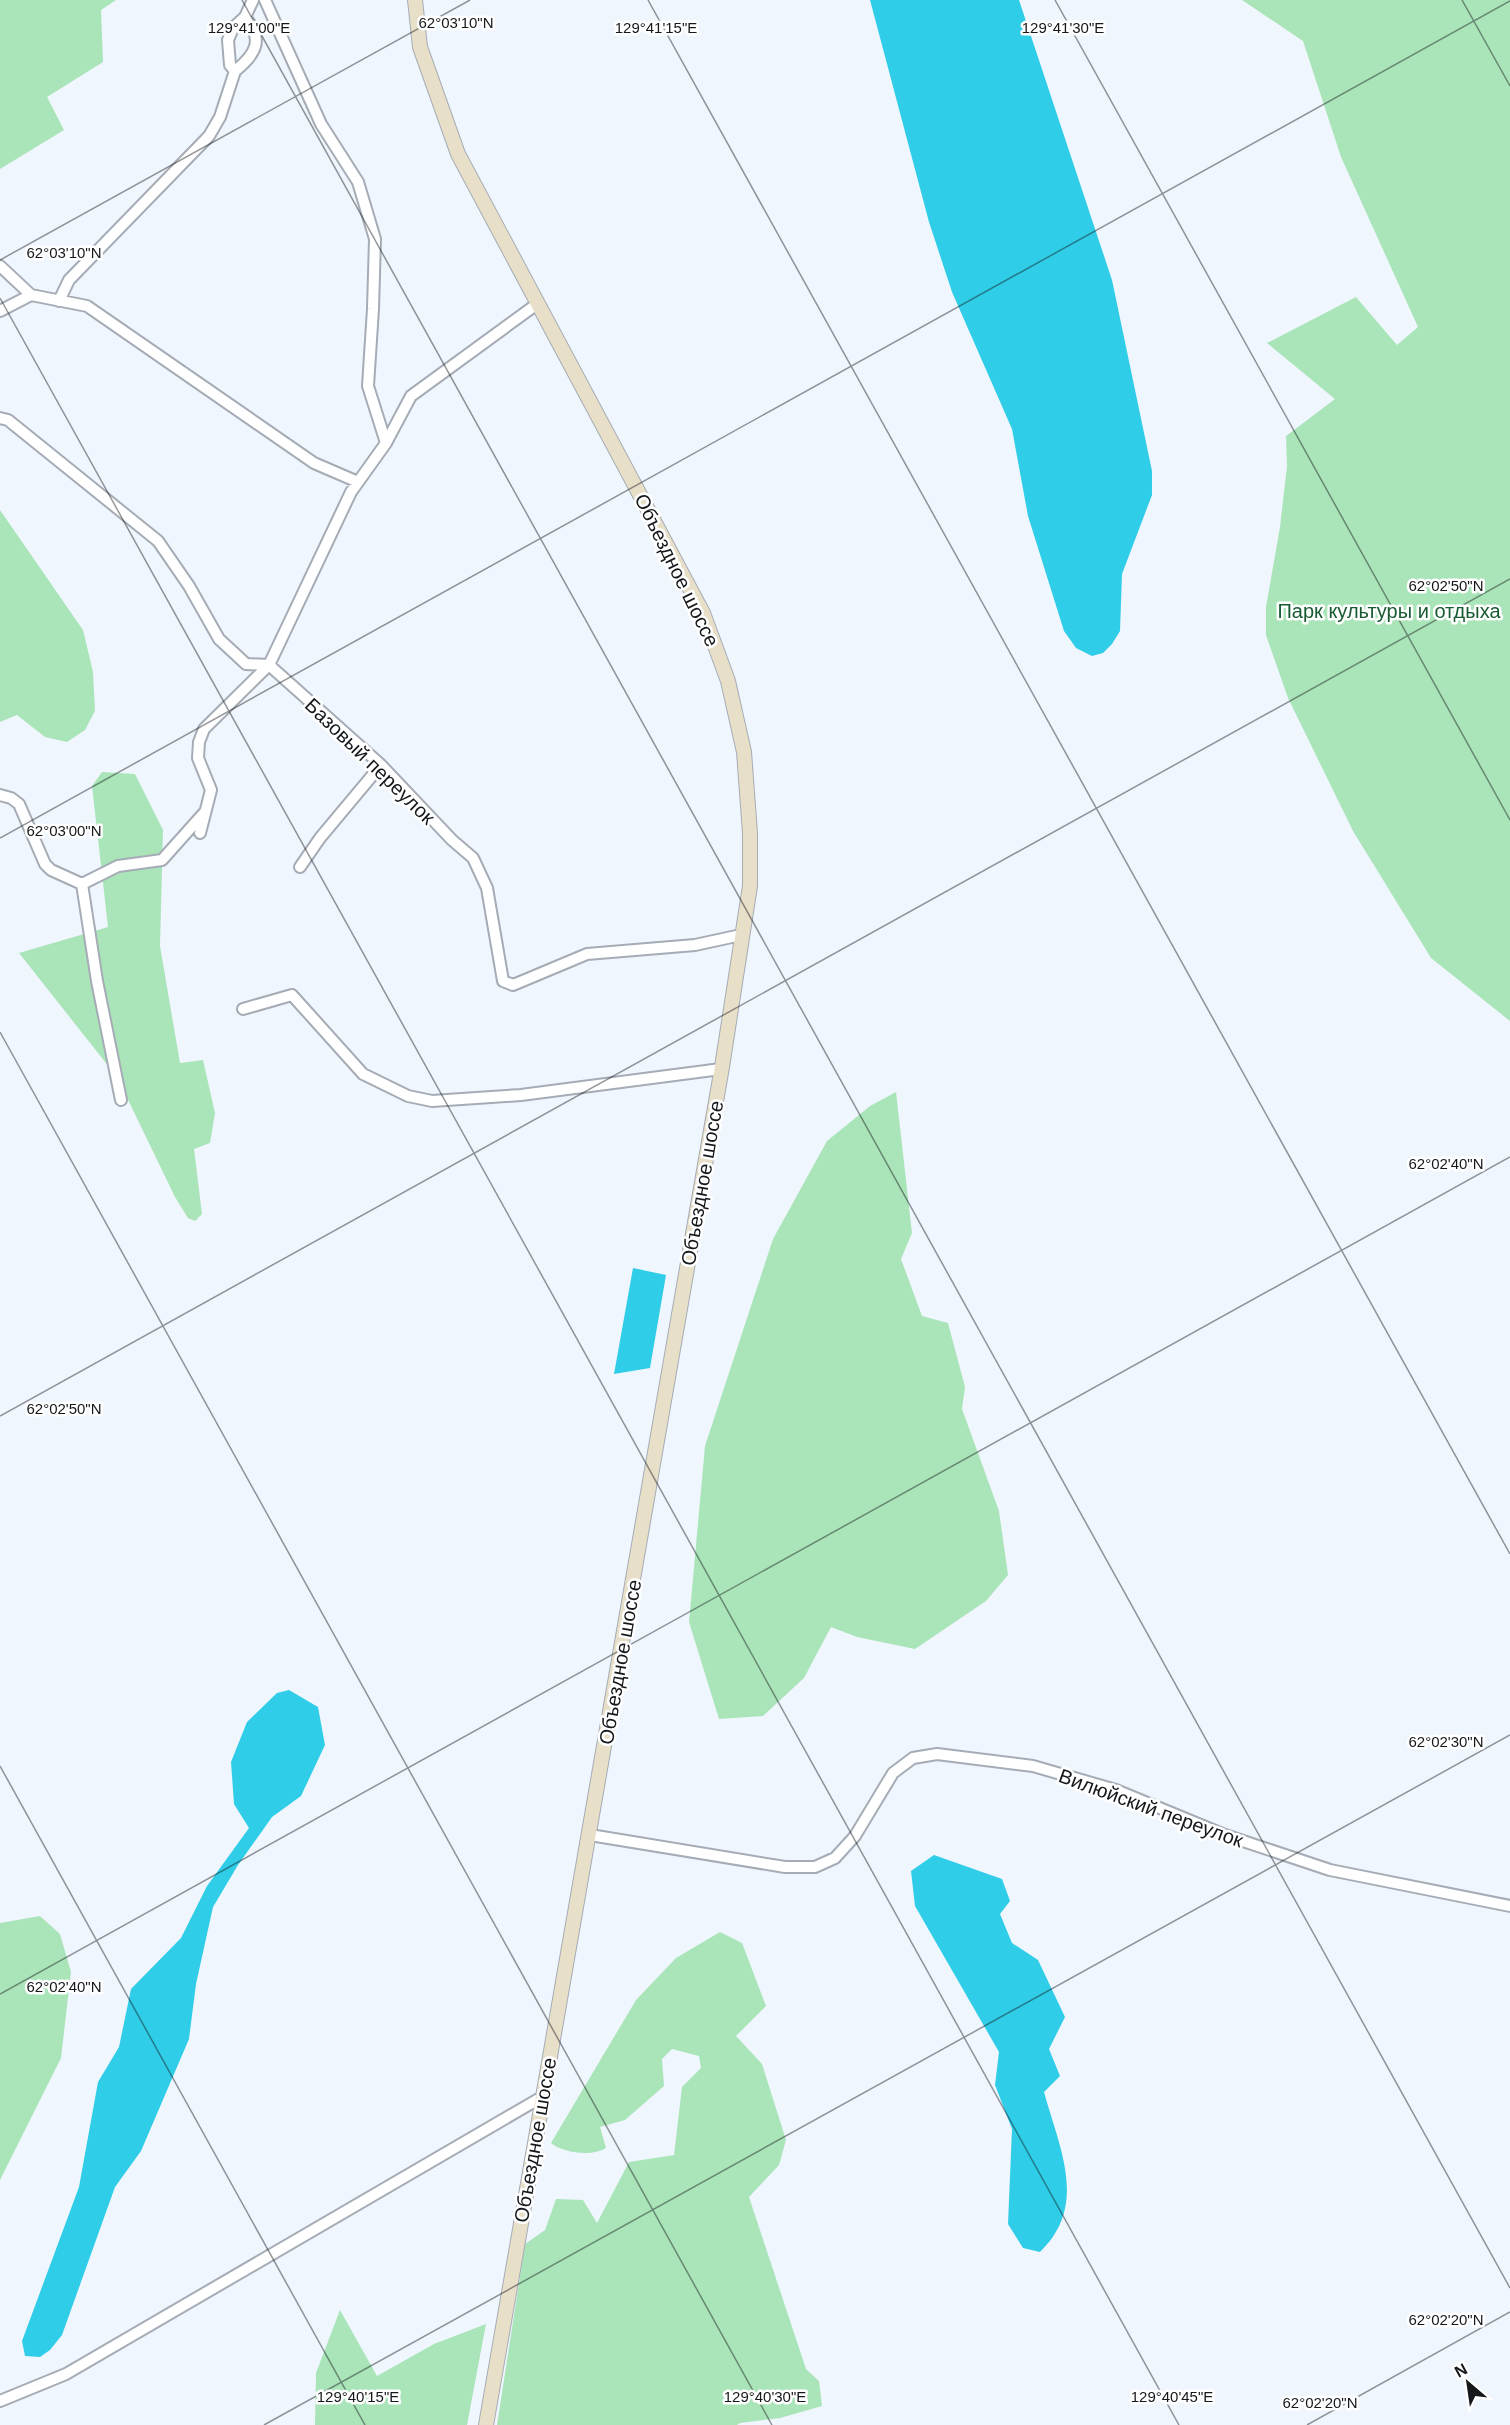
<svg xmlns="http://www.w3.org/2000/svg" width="1510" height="2425" font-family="Arial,sans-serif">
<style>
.green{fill:#aae4b9}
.water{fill:#2fcde7}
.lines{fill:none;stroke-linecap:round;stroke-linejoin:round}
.street-casing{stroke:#a5acb5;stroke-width:14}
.secondary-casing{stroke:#a5acb5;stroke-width:16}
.street{stroke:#fff;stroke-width:10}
.secondary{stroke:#e8dfc9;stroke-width:14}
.ticks{fill:none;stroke:#15181b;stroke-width:1.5;stroke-opacity:0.45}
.labels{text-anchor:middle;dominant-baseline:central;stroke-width:5;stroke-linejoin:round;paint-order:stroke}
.street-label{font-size:20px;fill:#15181b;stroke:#fff}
.park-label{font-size:20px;fill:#185b32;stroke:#fff}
.ticks-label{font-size:15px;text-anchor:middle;fill:#15181b;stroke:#fff;stroke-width:5;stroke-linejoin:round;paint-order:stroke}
</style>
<rect width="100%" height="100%" fill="#f0f6fe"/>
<path class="green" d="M0,0H116L101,10L103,62L47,97L64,130L0,169Z
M1242,0H1510V1021L1431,958L1353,831L1288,698L1266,635V607L1280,527L1287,466L1286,436L1335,399L1267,343L1356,297L1397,345L1418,327L1341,157L1303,41Z
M0,510L83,630L93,672L95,711L85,730L67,742L45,737L17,715L0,722Z
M102,772L135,774L163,830L160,946L180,1063L203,1060L215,1113L210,1143L194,1149L202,1214L195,1221L188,1218L175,1197L117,1077L19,953L108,927L92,786Z
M896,1092L912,1233L901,1259L922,1316L948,1323L965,1387L962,1409L999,1511L1008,1575L986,1601L915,1649L857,1637L831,1627L804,1678L763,1716L719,1719L689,1622L705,1446L773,1239L827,1141L870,1106Z
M40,1916L60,1934L71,1972L61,2058L0,2180V1923Z
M720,1932L742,1943L766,2006L736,2036L762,2064L786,2140L779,2165L749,2197L806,2369L819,2381L822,2406L780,2418L740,2423L737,2425H497L525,2244L545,2230L556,2199L583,2200L597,2223L629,2162L674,2155L682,2087L701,2068L699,2056L672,2049L662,2059L664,2086L625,2120L600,2127L606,2148C592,2157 563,2153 551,2143L636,2000L676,1958Z
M340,2310L377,2376L434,2344L486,2324L467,2425H315L316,2373Z"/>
<path class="water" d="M870,0H1019L1112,280L1152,471V495L1122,574L1120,631L1112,644L1103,653L1092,656L1076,648L1064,631L1028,516L1012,429L952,292L929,222Z
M633,1268L666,1275L650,1368L614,1374Z
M289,1690L318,1707L325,1745L301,1796L272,1817L238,1865L213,1907L196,1984L189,2039L141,2151L115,2187L62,2335L50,2350L40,2357L25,2356L22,2341L79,2187L98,2082L119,2047L131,1989L181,1938L207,1886L249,1828L234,1804L231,1762L247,1722L277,1693Z
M934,1855L1002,1879L1010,1901L1000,1914L1012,1943L1038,1960L1065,2017L1049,2049L1060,2076L1044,2092C1059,2147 1089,2205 1040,2252L1023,2248L1008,2224L1012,2129L995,2085L999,2052L915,1906L911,1871Z"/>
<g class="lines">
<g class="street-casing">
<path id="street" d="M265,0L321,124L358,182L375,239L373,309L368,386L386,443
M235,71C255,55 265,40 245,17
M0,266L31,295L87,306L314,463L358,482
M59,301L69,280L209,136L220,117L235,71L230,65L228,40L233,28L245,17L253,0
M0,311L31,295
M0,418L8,420L158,541L189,586L219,639L246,664L269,665L381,765L452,840L473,858L487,888L503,981L513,985L587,954L695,945L741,935
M0,795L11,798L19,804L45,864L51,870L82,884
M200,833L211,790L198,758L199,742L204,729L269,665L351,492L386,443L411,396L537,304
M300,867L320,838L381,765
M243,1009L292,995L363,1074L408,1096L432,1101L521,1095L721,1069
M121,1100L97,981L82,884L118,866L162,860L204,813
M590,1835L785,1867H815L835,1858L855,1836L893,1773L913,1758L937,1754L1033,1766L1116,1790L1225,1835L1330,1870L1510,1906
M0,2401L66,2374L542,2097"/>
</g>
<g class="secondary-casing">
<path id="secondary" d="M415,0L420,47L458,154L703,613L728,681L744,752L750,833V886L722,1067L486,2425"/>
</g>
<use href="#street" class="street"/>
<use href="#secondary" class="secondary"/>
</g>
<path class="ticks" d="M242,0L1510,2288M648,0L1510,1554M1055,0L1510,820M1462,0L1510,86M0,260L470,0M0,298L1179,2425M0,838L1510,1M0,1032L772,2425M0,1416L1510,579M0,1766L365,2425M0,1994L1510,1157M264,2425L1510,1735M1307,2425L1510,2312"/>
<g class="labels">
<g class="street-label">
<text transform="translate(677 570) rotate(64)">Объездное шоссе</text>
<text transform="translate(370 761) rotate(44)">Базовый переулок</text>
<text transform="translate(702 1183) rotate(-80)">Объездное шоссе</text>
<text transform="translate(620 1662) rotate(-80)">Объездное шоссе</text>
<text transform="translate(1151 1808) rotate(20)">Вилюйский переулок</text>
<text transform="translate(535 2140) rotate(-80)">Объездное шоссе</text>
</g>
<g class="park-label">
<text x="1389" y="611">Парк культуры и отдыха</text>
</g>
</g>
<g class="ticks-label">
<text x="456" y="28">62°03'10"N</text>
<text x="249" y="33">129°41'00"E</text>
<text x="656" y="33">129°41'15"E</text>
<text x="1063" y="33">129°41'30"E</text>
<text x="64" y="258">62°03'10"N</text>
<text x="1446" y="591">62°02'50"N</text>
<text x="64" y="836">62°03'00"N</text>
<text x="1446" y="1169">62°02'40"N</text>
<text x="64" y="1414">62°02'50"N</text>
<text x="1446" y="1747">62°02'30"N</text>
<text x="64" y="1992">62°02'40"N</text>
<text x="1446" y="2325">62°02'20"N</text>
<text x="358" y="2402">129°40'15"E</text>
<text x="765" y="2402">129°40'30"E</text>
<text x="1172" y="2402">129°40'45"E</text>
<text x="1320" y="2408">62°02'20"N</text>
</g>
<g transform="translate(1468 2383) rotate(331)" stroke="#ffffff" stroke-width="4.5" paint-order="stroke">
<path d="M0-4.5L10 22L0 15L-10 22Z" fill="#15181b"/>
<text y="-9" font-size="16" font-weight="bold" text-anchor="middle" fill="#15181b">N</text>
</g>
</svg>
